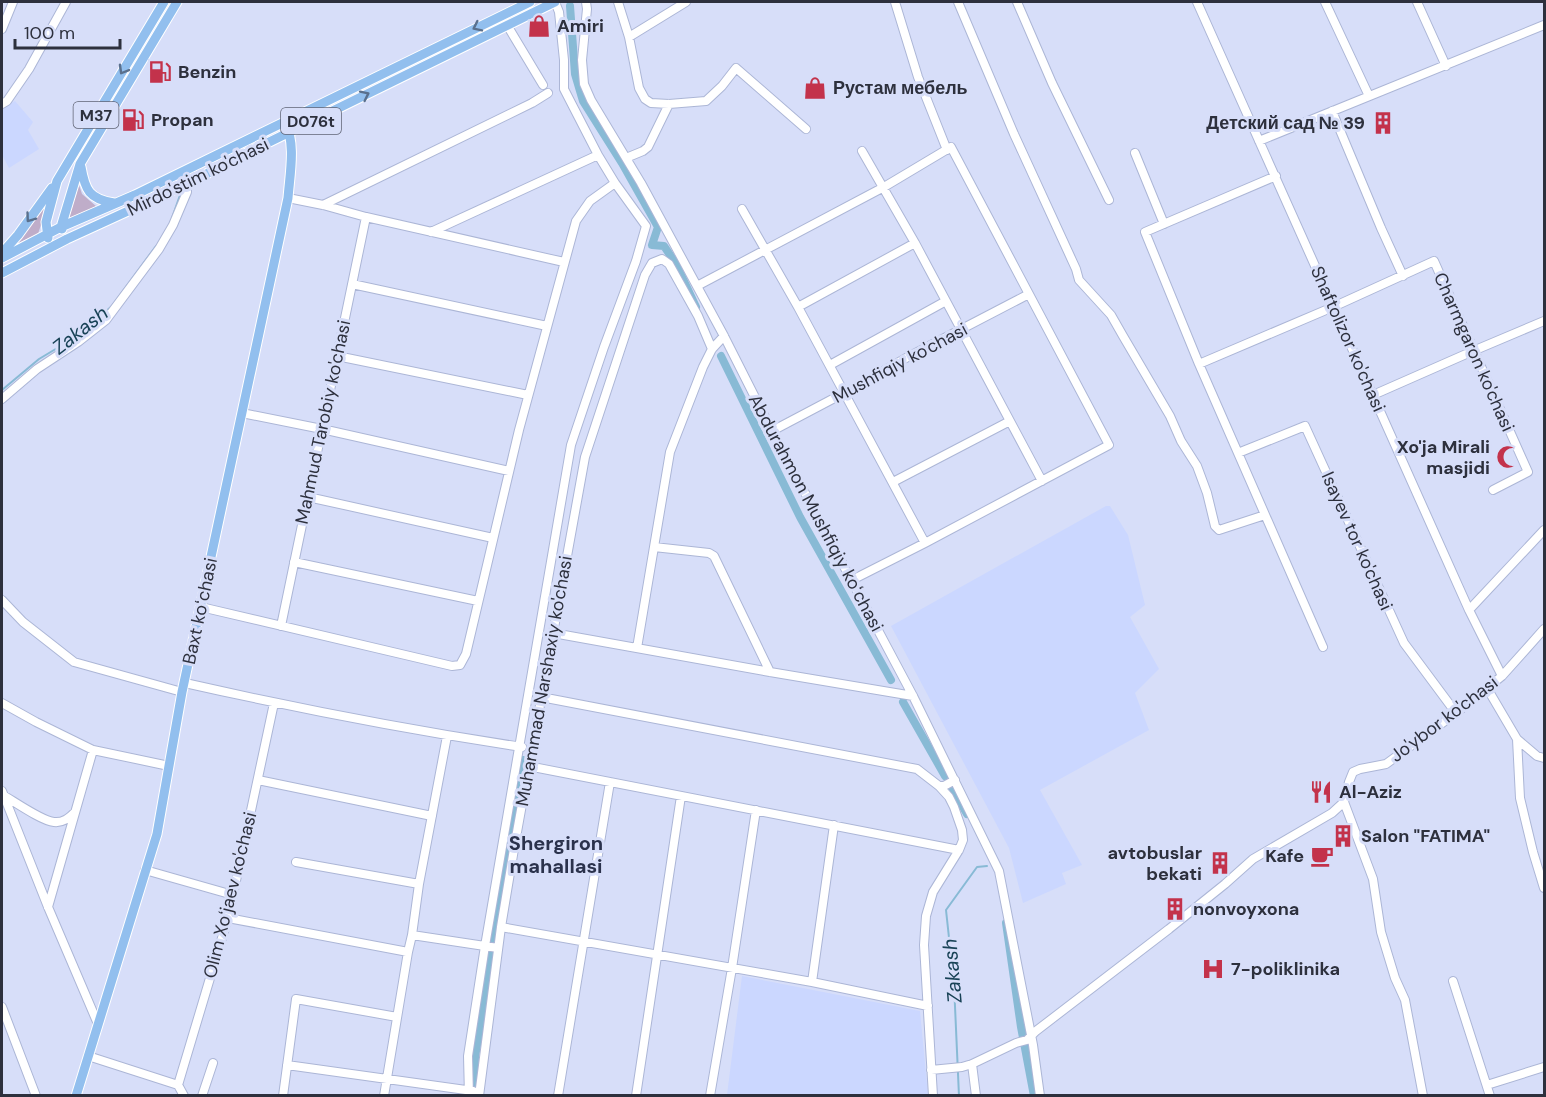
<svg xmlns="http://www.w3.org/2000/svg" width="1546" height="1097" font-family="'DM Sans',sans-serif">
<style>
.built{fill:#cbd7ff}
.green{fill:#bfadc9}
.lines{fill:none;stroke-linecap:round;stroke-linejoin:round}
.stream{stroke:#88bad5;stroke-width:2}
.canal{stroke:#88bad5;stroke-width:8}
.minor-casing{stroke:#acb6d6;stroke-width:10}
.major-casing{stroke:#fff;stroke-width:11}
.minor{stroke:#fff;stroke-width:8}
.major{stroke:#92bfee;stroke-width:9}
.oneway{stroke:#5a708d}
.labels{text-anchor:middle;dominant-baseline:central;stroke-width:6;stroke-linejoin:round;paint-order:stroke}
.shield{fill:#d7def9;stroke:#606475;stroke-width:1.5}
.shield-label{font-size:16px;font-weight:bold;fill:#2d303d}
.poi-label{font-size:18px;font-weight:bold;fill:#2d303d;stroke:#d7def9;text-anchor:start}
.street-label{font-size:18px;fill:#2d303d;stroke:#d7def9}
.water-label{font-size:20px;font-style:italic;fill:#184256;stroke:#d7def9}
.neighbourhood-label{font-size:20px;font-weight:bold;fill:#2b324c;stroke:#d7def9}
</style>
<rect width="100%" height="100%" fill="#d7def9"/>
<path class="built" d="M15,101L33,122L28,130L39,149L9,168L2,155V108Z
M1106,506H1110L1128,535L1145,605L1130,617L1159,669L1135,693L1149,730L1040,790L1082,865L1062,873L1066,884L1023,903L1009,848L891,626Z
M742,976L920,1011L928,1095H727Z"/>
<path class="green" d="M79,185L82,194L97,207L71,218H68L67,215Z
M50,197L38,234L16,244Z"/>
<g class="lines">
<path class="stream" d="M172,218L180,195
M2,390L39,359L74,338L88,327L112,306L156,246
M959,1096L954,984L946,910L977,867L987,866"/>
<path class="canal" d="M570,6L575,74L583,101L622,163L658,227L652,245L664,246L676,264L696,307
M721,356L800,517L891,680
M903,702L945,776
M953,789L967,814
M1006,923L1021,1027L1034,1096
M492,941L523,760
M474,1096L475,1057L486,993L490,953"/>
<g class="minor-casing">
<path id="minor" d="M586,2L587,9L582,60L584,84L591,100L641,183L724,336L772,431L913,696L999,871L1033,1045L1040,1096
M618,2L629,37L639,88L645,99L651,103L669,104L706,101L722,86L736,68L806,129
M895,2L918,77L947,150
M958,2L1014,134L1076,269L1079,280L1111,315L1123,336L1170,416L1181,441L1197,466L1207,493L1215,526L1219,530L1265,515
M1017,2L1052,83L1109,200
M1197,2L1469,610L1502,676
M1325,2L1369,96
M1417,2L1446,66
M507,25L543,85
M2,29L13,2
M629,37L686,2
M2,104L7,101L29,69L66,2
M1332,111L1381,228L1403,276
M1259,141L1544,25
M862,151L915,243L1042,481
M1135,153L1164,224
M626,158L643,151L648,147L669,104
M1276,176L1145,232L1199,364L1323,647
M288,198L323,205L366,217L564,262
M323,205L532,103L548,93
M742,209L798,307L925,543
M431,232L598,155
M352,284L547,326
M697,286L884,187L951,147L1109,445L925,543L852,580
M798,307L915,243
M337,356L528,395
M1199,364L1333,307L1434,261L1528,472L1493,490
M830,365L946,301
M1373,395L1473,351L1544,321
M2,399L37,369L78,342L106,320L159,249L173,225L187,192V184
M242,413L322,429L509,471
M772,431L844,393L906,358L1029,294
M1238,453L1305,426L1404,643L1456,713
M893,482L1010,421
M308,497L493,538
M654,547L709,553L714,556L770,672
M294,562L478,601
M2,600L23,622L74,662L182,692
M201,607L452,666L460,665L466,654L519,430L576,221L590,201L615,183
M1469,610L1544,530
M281,626L366,217
M553,633L770,672L913,696
M637,648L670,452L703,367L712,349L724,336
M185,683C296,708 409,730 522,747
M1487,688L1517,739L1520,798L1533,852L1544,888
M541,697L917,769L939,786H944L955,780
M2,703L36,722L93,750L169,766
M1517,739L1537,756L1544,758
M528,766L959,850
M258,780L432,816
M2,791L48,907L98,1024
M3,795C15,802 42,821 54,822C63,823 69,818 75,812
M1344,802L1373,879L1381,932L1395,978L1405,1000L1423,1096
M296,862L419,884
M145,870L233,895
M48,907L93,750
M228,918L408,952
M501,927L812,982L928,1006
M412,935L498,948
M1453,981L1490,1096
M812,982L834,825
M2,1007L36,1096
M88,1056L178,1085L184,1096
M972,1064L976,1096
M287,1065L473,1091
M931,1070L962,1067L972,1064L1016,1043L1027,1040L1036,1031L1169,929L1225,884L1253,859L1332,813L1344,802L1349,782L1353,772L1360,769L1386,764L1456,713L1502,676L1544,629
M178,1085L228,918L274,703
M1487,1085L1544,1067
M202,1096L213,1063
M283,1096L296,999L397,1017
M384,1096L408,952L412,935L419,884L447,736
M469,1096L468,1056L485,946L571,445L604,347L636,261L646,226L615,183L598,155L564,89V60L559,12L555,2
M479,1096L501,927L515,843L585,457L645,275L652,263L662,259L669,264L698,316L712,349
M558,1096L610,782
M636,1096L681,796
M710,1096L732,968L756,810
M933,1096L924,945L926,916L933,892L959,850L963,840L962,830L954,807L949,797L939,786"/>
</g>
<g class="major-casing">
<path id="major" d="M81,167C85,190 89,199 114,203
M62,229L61,227L80,164L177,2
M48,238L46,222L57,181L164,2
M2,253L18,235L52,188
M2,258L61,227L135,195L530,2
M2,273L67,239L187,184L251,151L555,2
M76,1096L157,834L182,692L288,198C290,172 296,145 285,121"/>
</g>
<use href="#minor" class="minor"/>
<use href="#major" class="major"/>
</g>
<defs><path id="oneway-chevron" d="M-2-3.5L2.5 0L-2 3.5" fill="none" stroke-width="1.6" stroke-linecap="round" stroke-linejoin="round" transform="scale(1.5)"/></defs>
<g class="oneway">
<use href="#oneway-chevron" transform="translate(477 27) rotate(154)"/>
<use href="#oneway-chevron" transform="translate(123 70) rotate(120)"/>
<use href="#oneway-chevron" transform="translate(365 95) rotate(-26)"/>
<use href="#oneway-chevron" transform="translate(30 218) rotate(126)"/>
</g>
<defs>
<g id="shop-bare" transform="scale(1.8)"><path d="M-5-2.5h2.3a2.7 3.5 0 0 1 5.4 0H5L5.5 6h-11ZM-1.5-2.5h3a1.5 2.3 0 0 0-3 0Z" fill="#c3324b" stroke="#d7def9" stroke-width="2.5" paint-order="stroke"/></g>
<g id="fuel-bare" transform="scale(1.8)"><path d="M-5.5-6h7V0h2V4h1.3V-2.5L3-4.5l.8-.8L6-3V5H2.5V1h-1V6h-7ZM-4.2-4.7v3.2H.2V-4.7Z" fill="#c3324b" stroke="#d7def9" stroke-width="2.5" paint-order="stroke"/></g>
<g id="building-bare" transform="scale(1.8)"><path d="M-4-6H4V6H1V3H-1V6H-4ZM-2.5-4.3h1.7v1.8h-1.7ZM.8-4.3h1.7v1.8H.8ZM-2.5-1h1.7V.8h-1.7ZM.8-1h1.7V.8H.8Z" fill="#c3324b" stroke="#d7def9" stroke-width="2.5" paint-order="stroke"/></g>
<g id="mosque-bare" transform="scale(1.8)"><path d="M3.5-4.9A6 6 0 1 0 3.5 4.9A5 5 0 1 1 3.5-4.9Z" fill="#c3324b" stroke="#d7def9" stroke-width="2.5" paint-order="stroke"/></g>
<g id="restaurant-bare" transform="scale(1.8)"><path d="M-5-6h1v4h1v-4h1v4h1v-4h1v5L-1.5 .5V6h-2V.5L-5-1ZM5-6V6H3V1.5H1.5Q1.5-4 5-6Z" fill="#c3324b" stroke="#d7def9" stroke-width="2.5" paint-order="stroke"/></g>
<g id="cafe-bare" transform="scale(1.8)"><path d="M-5.5-4.5H6V0H3Q3 3.5 0 3.5H-2.5Q-5.5 3.5-5.5 0ZM3-3.2v2h1.7v-2ZM-6 4.5H4V6H-6Z" fill="#c3324b" stroke="#d7def9" stroke-width="2.5" paint-order="stroke"/></g>
<g id="hospital-bare" transform="scale(1.8)"><path d="M-5-5h3v3.5h4V-5h3V5h-3V1.5h-4V5h-3Z" fill="#c3324b" stroke="#d7def9" stroke-width="2.5" paint-order="stroke"/></g>
</defs>
<g fill-rule="evenodd">
<use href="#shop-bare" x="539" y="26"/>
<use href="#fuel-bare" x="160" y="72"/>
<use href="#shop-bare" x="815" y="88"/>
<use href="#fuel-bare" x="133" y="120"/>
<use href="#building-bare" x="1383" y="123"/>
<use href="#mosque-bare" x="1508" y="457"/>
<use href="#restaurant-bare" x="1321" y="792"/>
<use href="#building-bare" x="1343" y="836"/>
<use href="#cafe-bare" x="1322" y="856"/>
<use href="#building-bare" x="1220" y="863"/>
<use href="#building-bare" x="1175" y="909"/>
<use href="#hospital-bare" x="1213" y="969"/>
</g>
<g class="labels">
<g class="shield">
<rect x="73.5" y="102" width="45" height="26" rx="4.5"/>
<rect x="281" y="108" width="60" height="26" rx="4.5"/>
</g>
<g class="shield-label">
<text x="96" y="115">M37</text>
<text x="311" y="121">D076t</text>
</g>
<g class="poi-label">
<text x="557" y="26">Amiri</text>
<text x="178" y="72">Benzin</text>
<text x="833" y="88">Рустам мебель</text>
<text x="151" y="120">Propan</text>
<text x="1365" y="123" text-anchor="end">Детский сад № 39</text>
<text x="1490" y="447" text-anchor="end">Xo'ja Mirali<tspan x="1490" dy="21">masjidi</tspan></text>
<text x="1339" y="792">Al-Aziz</text>
<text x="1361" y="836">Salon "FATIMA"</text>
<text x="1202" y="853" text-anchor="end">avtobuslar<tspan x="1202" dy="21">bekati</tspan></text>
<text x="1304" y="856" text-anchor="end">Kafe</text>
<text x="1193" y="909">nonvoyxona</text>
<text x="1231" y="969">7-poliklinika</text>
</g>
<g class="street-label">
<text transform="translate(198 177) rotate(-26)">Mirdo'stim ko'chasi</text>
<text transform="translate(1348 339) rotate(66)">Shaftolizor ko'chasi</text>
<text transform="translate(1474 352) rotate(66)">Charmgaron ko'chasi</text>
<text transform="translate(900 363) rotate(-28)">Mushfiqiy ko'chasi</text>
<text transform="translate(323 422) rotate(-78)">Mahmud Tarobiy ko'chasi</text>
<text transform="translate(816 513) rotate(62)">Abdurahmon Mushfiqiy koʻchasi</text>
<text transform="translate(1357 541) rotate(66)">Isayev tor ko'chasi</text>
<text transform="translate(200 611) rotate(-78)">Baxt koʻchasi</text>
<text transform="translate(544 681) rotate(-80)">Muhammad Narshaxiy ko'chasi</text>
<text transform="translate(1444 719) rotate(-37)">Jo'ybor ko'chasi</text>
<text transform="translate(230 895) rotate(-76)">Olim Xoʻjaev ko'chasi</text>
</g>
<g class="water-label">
<text transform="translate(80 330) rotate(-38)">Zakash</text>
<text transform="translate(952 971) rotate(-95)">Zakash</text>
</g>
<g class="neighbourhood-label">
<text x="556" y="843">Shergiron<tspan x="556" dy="23">mahallasi</tspan></text>
</g>
</g>
<rect width="1546" height="1097" fill="none" stroke="#2d303d" stroke-width="6"/>
<path d="M15 39v9h105v-9" fill="none" stroke="#2d303d" stroke-width="3"/>
<text x="24" y="39" font-size="18" fill="#2d303d" stroke="#d7def9" stroke-width="4.5" paint-order="stroke">100 m</text>
</svg>
